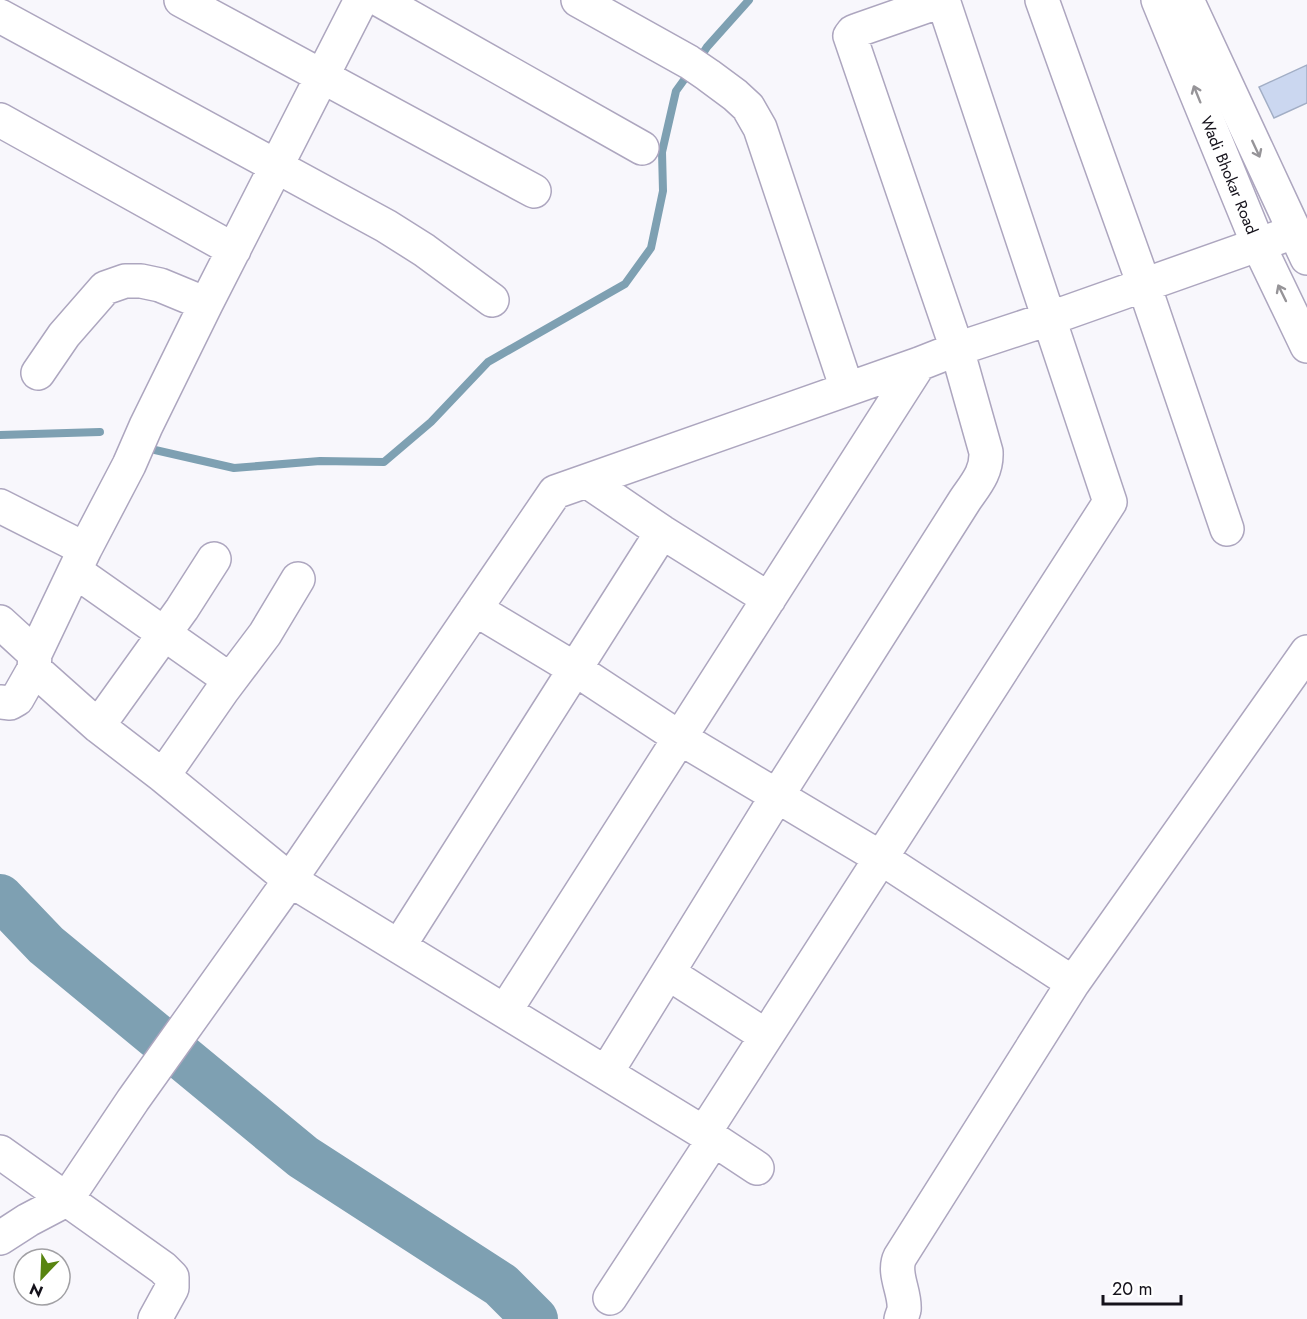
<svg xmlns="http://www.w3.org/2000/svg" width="1307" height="1319" font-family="Jost,sans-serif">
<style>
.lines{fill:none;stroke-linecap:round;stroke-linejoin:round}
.stream{stroke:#7ea0b2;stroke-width:8}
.river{stroke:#7ea0b2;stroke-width:46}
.building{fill:#cbd7f0;stroke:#a2aec5;stroke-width:1.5}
.minor-casing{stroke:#ada6bf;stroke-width:36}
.major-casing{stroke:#ada6bf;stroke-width:36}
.minor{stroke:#fff;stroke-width:33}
.major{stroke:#fff;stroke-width:33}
.oneway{stroke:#969498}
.labels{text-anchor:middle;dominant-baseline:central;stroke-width:4.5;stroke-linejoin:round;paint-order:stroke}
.street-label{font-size:16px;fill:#15121b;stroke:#fff}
</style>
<rect width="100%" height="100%" fill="#f8f7fc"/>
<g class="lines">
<path class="stream" d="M698,61L707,47L749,0
M0,435L100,432
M155,450L234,468L320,461L384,462L431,422L488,362L625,284L651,248L663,191L662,152L676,91L689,73"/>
<path class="river" d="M0,897L46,945L303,1157L501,1285L535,1319"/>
</g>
<path class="building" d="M1307,65V103L1274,118L1259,87Z"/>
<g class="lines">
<g class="minor-casing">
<path id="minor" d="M181,0L534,191
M380,0L642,148
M578,0L689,62L708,75L735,95L748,107L760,128L847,389
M1042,0L1144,285L1227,529
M0,16L386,226L424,250L492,300
M0,120L234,250
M38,373L64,335L105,288L125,281H141L160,285L206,304
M587,481L662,532L769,599
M0,506L85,549
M75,571L230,680
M475,609L575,669L680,738L881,858L1073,983
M0,622L35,654
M34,669L98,726L163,776L290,880L704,1133L757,1168
M0,702L10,703L17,699L34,669L35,654L85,549L129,465L146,426L206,304L361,0
M98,726L182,609L214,559
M163,776L222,691L265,634L298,579
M399,946L662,532
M668,973L766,1036
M505,1011L919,364
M606,1073L777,796L965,500C976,484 987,472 986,452L957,349L850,36L853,32L858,30L944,0
M704,1133L1110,502L943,0
M0,1152L163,1268L172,1277V1288L155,1319
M0,1238L28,1220L66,1200L133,1100L290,880L555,492L919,364L957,349L1048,319L1294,232
M610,1298L714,1139
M901,1319C901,1318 904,1311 904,1310C906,1293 892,1273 900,1257L1073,983L1307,652"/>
</g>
<g class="major-casing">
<g id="major">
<path id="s1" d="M1158,0L1258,244L1307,346"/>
<path d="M1187,0L1307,258"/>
</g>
</g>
<use href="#minor" class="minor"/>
<use href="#major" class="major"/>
</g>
<defs><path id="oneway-shaft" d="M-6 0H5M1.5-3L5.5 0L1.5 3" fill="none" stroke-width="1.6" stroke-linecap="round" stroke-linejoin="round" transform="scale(1.5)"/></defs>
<g class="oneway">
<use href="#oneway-shaft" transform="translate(1197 94) rotate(-112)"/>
<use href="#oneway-shaft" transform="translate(1256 149) rotate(65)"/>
<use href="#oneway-shaft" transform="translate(1282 293) rotate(-116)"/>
</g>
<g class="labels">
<g class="street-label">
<text stroke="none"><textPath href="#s1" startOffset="189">Wadi Bhokar Road</textPath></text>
</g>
</g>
<g transform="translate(42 1277) rotate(203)"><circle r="28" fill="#ffffff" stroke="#a1a0a4" stroke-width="1.5"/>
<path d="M0-4.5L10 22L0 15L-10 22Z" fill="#588410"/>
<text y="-9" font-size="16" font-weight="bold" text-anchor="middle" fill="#15121b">N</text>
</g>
<path d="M1103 1295v9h78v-9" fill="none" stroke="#15121b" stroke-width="3"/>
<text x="1112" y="1295" font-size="18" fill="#15121b" stroke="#ffffff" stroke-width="4.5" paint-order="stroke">20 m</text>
</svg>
